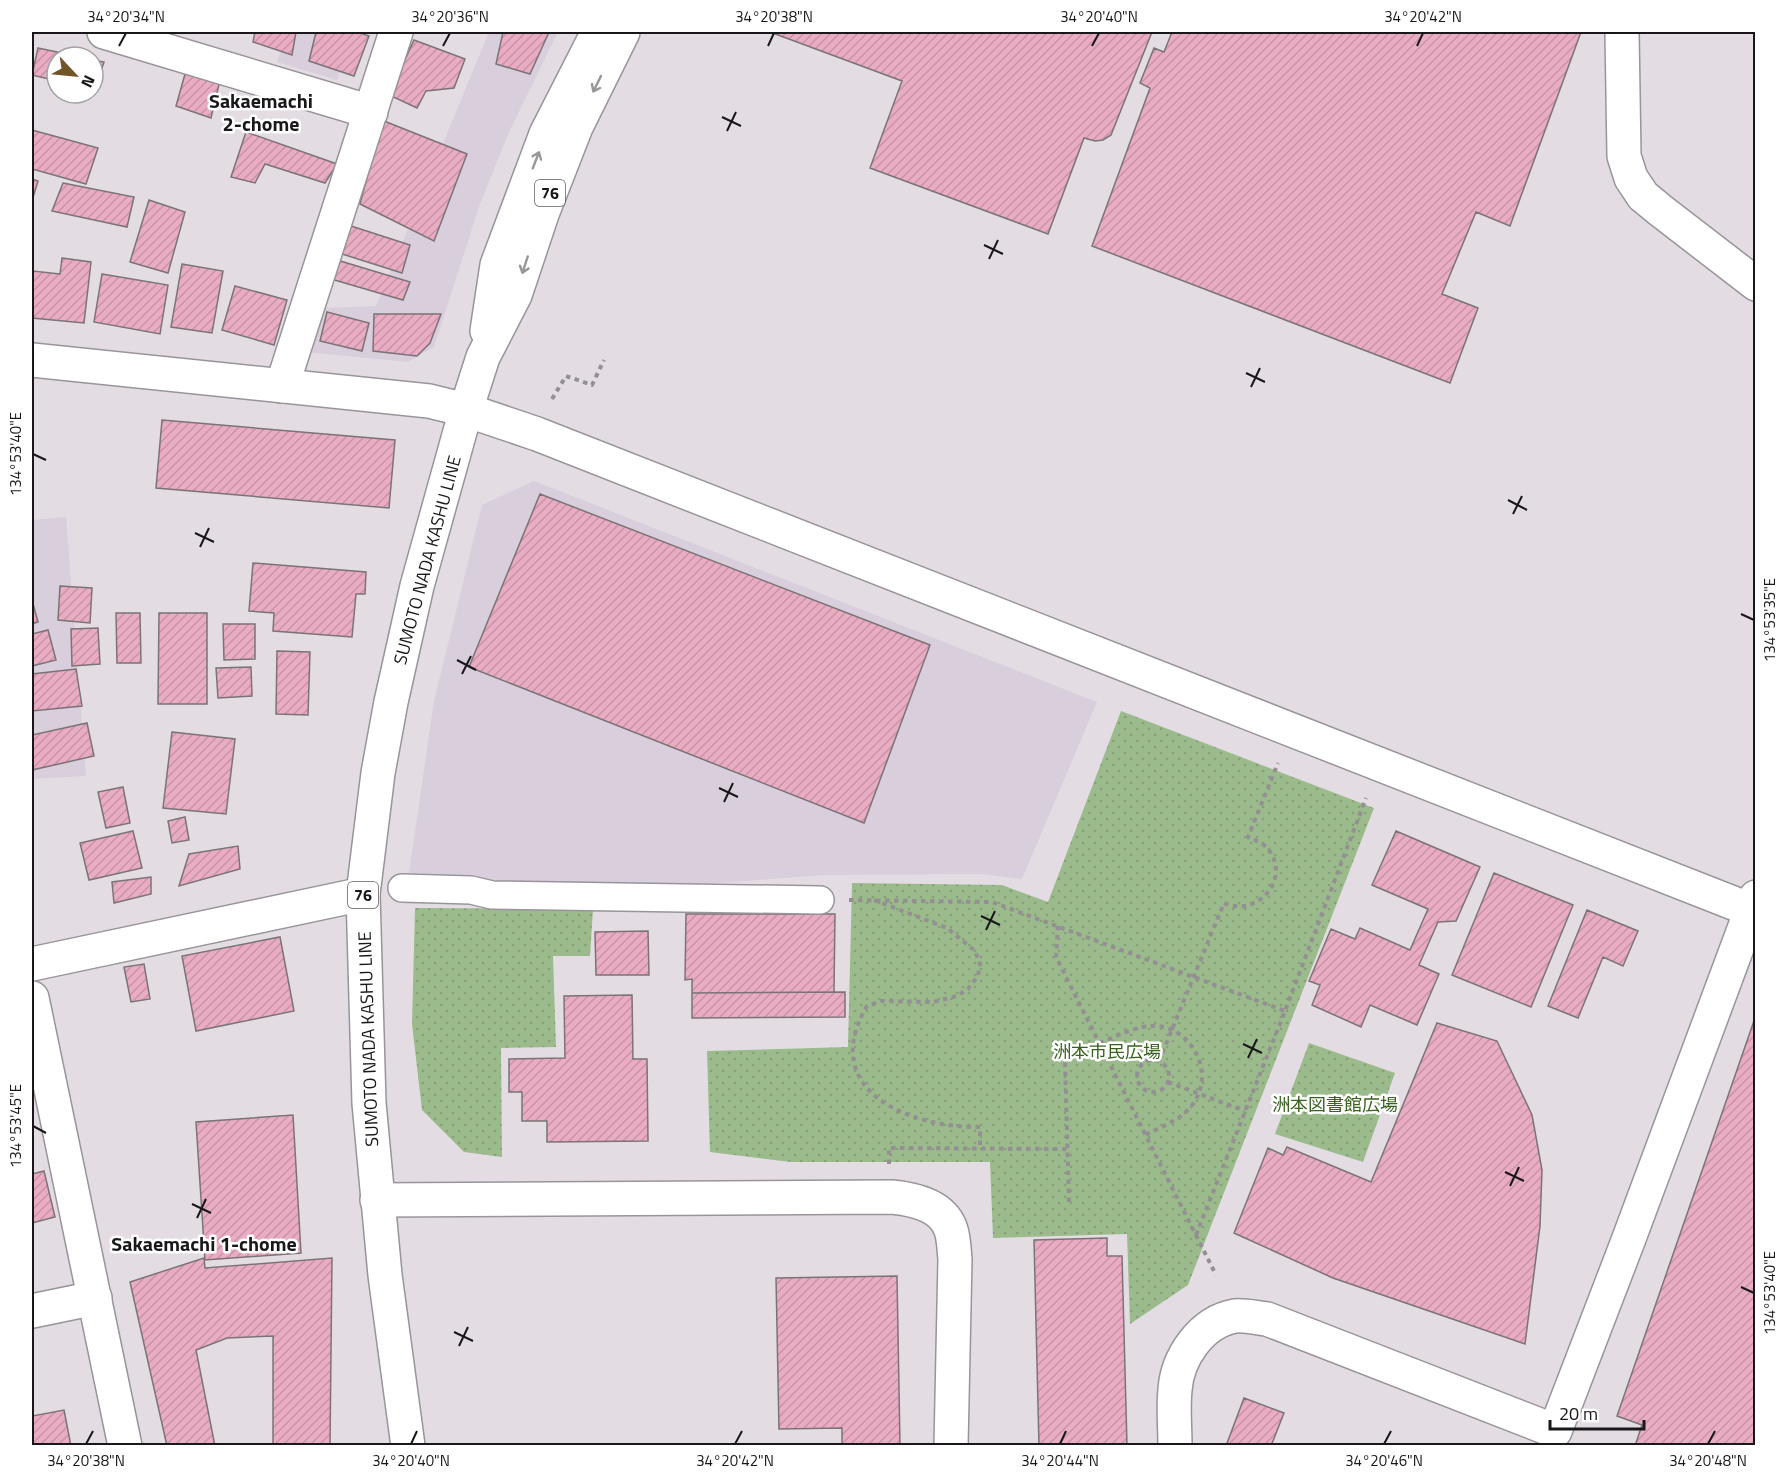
<svg xmlns="http://www.w3.org/2000/svg" width="1787" height="1477" font-family="'Titillium Web','Noto Sans JP',sans-serif">
<style>
.built{fill:#d9cedb}
.green{fill:url(#green-dots)}
.building{fill:url(#building-hatch);stroke:#7b7376;stroke-width:1.5}
.lines{fill:none;stroke-linecap:round;stroke-linejoin:round}
.pedestrian-casing{stroke:#99949a;stroke-width:30}
.minor-casing{stroke:#99949a;stroke-width:36}
.tertiary-casing{stroke:#99949a;stroke-width:36}
.primary-casing{stroke:#99949a;stroke-width:36}
.path{stroke:#938f93;stroke-width:4;stroke-dasharray:4.5 4.5;stroke-linecap:butt}
.pedestrian{stroke:#fff;stroke-width:27}
.minor{stroke:#fff;stroke-width:33}
.tertiary{stroke:#fff;stroke-width:33}
.primary{stroke:#fff;stroke-width:33}
.oneway{stroke:#989798}
.ticks{fill:none;stroke:#19171a;stroke-width:2}
.labels{text-anchor:middle;dominant-baseline:central;stroke-width:5;stroke-linejoin:round;paint-order:stroke}
.shield{fill:#fff;stroke:#5e5d5f;stroke-width:1.5}
.shield-label{font-size:16px;font-weight:bold;fill:#19171a}
.street-label{font-size:18px;fill:#19171a;stroke:#fff}
.park-label{font-size:18px;fill:#3a621f;stroke:#fff}
.neighbourhood-label{font-size:20px;font-weight:bold;fill:#19171a;stroke:#fff}
.neatline{fill:none;stroke:#19171a;stroke-width:2}
.ticks-label{font-size:15px;text-anchor:middle;fill:#19171a}
</style>
<defs>
<pattern id="green-dots" width="8" height="8" patternUnits="userSpaceOnUse" patternTransform="scale(1.5)"><rect width="8" height="8" fill="#9cbb8c"/><path d="M2 2h.1M6 6h.1" fill="none" stroke="#86a078" stroke-width="1.8" stroke-linecap="round"/></pattern>
<pattern id="building-hatch" width="6" height="6" patternUnits="userSpaceOnUse" patternTransform="scale(1.5)"><rect width="6" height="6" fill="#e9acc3"/><path d="M-1 1l2-2M0 6l6-6M5 7l2-2" fill="none" stroke="#c793a7"/></pattern>
</defs>
<rect width="100%" height="100%" fill="#e3dde3"/>
<path class="built" d="M287,32H353L337,80L277,62Z
M489,32H558L509,132L480,204L434,347L408,362L306,352L324,308L376,306Z
M534,481L1097,702L1022,879L982,874L822,875L654,888L492,886L476,875L409,873L434,701L482,505Z
M66,517L86,776L32,779V520Z"/>
<path class="green" d="M1121,711L1374,808L1188,1285L1130,1324L1127,1234L993,1238L990,1162H791L710,1152L707,1051L848,1047L852,883L1002,885L1048,902Z
M415,908L593,909L590,956H553L556,1047L501,1048L502,1157L464,1152L422,1110L412,1024Z
M1309,1043L1395,1073L1363,1162L1275,1134Z"/>
<path class="building" d="M255,32H296L292,55L253,42Z
M316,32H357L369,36L354,76L309,61Z
M503,32H549L530,74L496,64Z
M770,32H1152L1111,135L1103,140L1095,141L1084,138L1048,234L870,168L902,81Z
M1172,32H1581L1510,226L1476,212L1442,294L1478,308L1450,383L1092,246L1150,88L1140,83L1154,48L1164,52Z
M414,40L465,59L454,88L426,91L417,108L389,95Z
M38,48L81,57H57V81L32,75Z
M93,60L104,62L94,91H93Z
M187,67L221,76L211,118L176,106Z
M379,119L467,154L434,241L360,204L376,144Z
M32,130L98,148L86,184L32,169Z
M246,132L337,164L325,183L265,164L255,183L231,177Z
M32,179L38,181L32,201Z
M63,183L134,197L127,227L52,211Z
M149,200L185,212L168,273L130,262Z
M348,225L410,245L402,273L339,253Z
M62,258L91,262L84,323L32,318L33,271L60,274Z
M337,260L410,282L403,300L331,279Z
M182,264L223,271L212,333L171,327Z
M102,274L168,285L160,334L94,322Z
M235,286L287,300L274,345L222,330Z
M327,312L369,323L362,351L320,341Z
M374,314H441L430,343L417,356L373,351Z
M162,420L395,440L389,508L156,488Z
M540,494L930,645L864,823L469,667Z
M253,563L366,572L365,594H356L352,637L273,631L274,613L249,611Z
M60,586L92,588L90,623L58,620Z
M32,600L38,622L32,624Z
M116,613H140L141,663H117Z
M159,613H207V704H158Z
M223,624H255V659L224,660Z
M98,628L100,664L72,666L71,629Z
M48,630L56,660L32,666V634Z
M277,651L310,652L308,715L276,714Z
M251,667L252,696L218,698L216,668Z
M76,669L82,706L32,711V674Z
M87,723L94,756L32,770V735Z
M172,732L235,739L226,814L163,808Z
M123,787L130,823L106,828L98,792Z
M185,817L189,840L172,843L168,821Z
M133,831L142,868L89,880L80,843Z
M1396,831L1480,867L1456,921L1438,922L1419,965L1439,974L1417,1025L1370,1005L1361,1027L1312,1005L1320,985L1309,981L1331,929L1355,939L1360,928L1410,950L1428,909L1372,885Z
M238,846L240,869L179,886L189,854Z
M1494,873L1573,905L1531,1007L1452,975Z
M151,877V894L114,903L112,882Z
M1587,910L1638,931L1623,966L1603,957L1578,1018L1548,1006Z
M686,914H835L834,992L692,993V979L685,980Z
M648,931L649,975H596L595,932Z
M280,937L294,1011L196,1031L182,956Z
M144,964L150,999L131,1002L124,967Z
M845,992V1017L692,1018V993Z
M632,995L633,1059H647L648,1141L547,1142V1121H522V1092H509V1059L565,1058L564,996Z
M1756,1015V1446H1635L1642,1425L1617,1416Z
M1437,1023L1497,1041L1532,1115L1542,1170L1540,1226L1525,1344L1333,1278L1234,1233L1268,1148L1283,1155L1287,1147L1371,1182Z
M293,1115L301,1253L205,1260L196,1122Z
M44,1171L55,1217L32,1223V1174Z
M1107,1238V1256H1122L1127,1446H1039L1034,1240Z
M204,1258L205,1268L332,1258L330,1446H273V1336L227,1338L196,1350L215,1446H167L130,1282Z
M897,1276L900,1446H842V1428L779,1429L776,1278Z
M1244,1398L1284,1413L1271,1446H1226Z
M64,1410L71,1446H32V1416Z"/>
<g class="lines">
<g class="pedestrian-casing">
<path id="pedestrian" d="M402,888L471,890L492,895L820,900"/>
</g>
<g class="minor-casing">
<path id="minor" d="M104,32L371,112
M282,386L396,32
M377,1200L891,1197C914,1199 943,1205 951,1230C954,1239 954,1250 955,1259L951,1446
M32,1311L95,1298"/>
</g>
<g class="tertiary-casing">
<path id="tertiary" d="M1622,32L1624,156L1631,178L1643,196L1660,210L1756,284
M32,360L429,401L466,410L537,434L1751,910
M32,964L363,894
M32,998L125,1446
M1175,1446C1175,1427 1173,1408 1175,1390C1177,1358 1201,1322 1235,1316C1245,1315 1257,1318 1267,1319L1555,1431L1628,1241L1756,897"/>
</g>
<g class="primary-casing">
<path id="primary" d="M487,331L497,265L546,134L596,36
M408,1446L385,1275L369,1103L363,894L378,773L391,702L417,586L466,410L483,357L515,295L542,214L576,127L623,32"/>
</g>
<path class="path" d="M552,399L566,376L592,385L604,360
M849,900L992,902L1285,1011
M874,900L947,928L975,951L980,964L978,976L974,981L968,989L957,996L933,1002L881,1001L867,1006C817,1090 909,1128 980,1127V1149
M1058,926L1056,957L1216,1275
M1137 1076a16 16 0 1 1 32 0a16 16 0 1 1-32 0Z
M1159,1061L1224,903C1260,919 1294,874 1265,846C1261,842 1254,840 1248,837L1278,763
M1168,1082L1245,1111
M889,1164V1148L1068,1149
M1069,1202L1065,1061C1088,1050 1127,1027 1151,1026C1189,1024 1215,1069 1195,1101C1184,1119 1163,1126 1145,1135
M1196,1235L1285,1011L1366,798"/>
<use href="#pedestrian" class="pedestrian"/>
<use href="#minor" class="minor"/>
<use href="#tertiary" class="tertiary"/>
<use href="#primary" class="primary"/>
</g>
<defs><path id="oneway-shaft" d="M-6 0H5M1.5-3L5.5 0L1.5 3" fill="none" stroke-width="1.6" stroke-linecap="round" stroke-linejoin="round" transform="scale(1.5)"/></defs>
<g class="oneway">
<use href="#oneway-shaft" transform="translate(597 84) rotate(116)"/>
<use href="#oneway-shaft" transform="translate(536 160) rotate(-69)"/>
<use href="#oneway-shaft" transform="translate(525 265) rotate(108)"/>
</g>
<path class="ticks" d="M119,46L126,33M443,46L450,33M768,46L774,33M1092,46L1099,33M1417,46L1423,33M722,117L741,126M727,131L736,112M984,245L1003,254M989,259L998,240M1246,373L1265,382M1251,387L1260,368M33,454L46,460M1508,500L1527,510M1513,514L1522,496M195,533L214,542M200,547L209,528M1741,614L1754,620M457,660L476,670M462,674L471,656M719,788L738,797M724,802L733,783M981,916L1000,925M986,930L995,911M1243,1044L1262,1053M1248,1058L1257,1039M33,1126L46,1133M1505,1172L1524,1181M1510,1186L1519,1167M192,1204L211,1213M197,1218L206,1199M1741,1287L1754,1293M454,1332L473,1341M459,1346L468,1327M86,1444L93,1431M411,1444L417,1431M735,1444L742,1431M1060,1444L1066,1431M1384,1444L1391,1431M1708,1444L1715,1431"/>
<g class="labels">
<g class="shield">
<rect x="535" y="180" width="30" height="26" rx="4.5"/>
<rect x="348" y="882" width="30" height="26" rx="4.5"/>
</g>
<g class="shield-label">
<text x="550" y="193">76</text>
<text x="363" y="895">76</text>
</g>
<g class="street-label">
<text transform="translate(427 560) rotate(-75)">SUMOTO NADA KASHU LINE</text>
<text transform="translate(368 1039) rotate(-92)">SUMOTO NADA KASHU LINE</text>
</g>
<g class="park-label">
<text x="1107" y="1051">洲本市民広場</text>
<text x="1335" y="1104">洲本図書館広場</text>
</g>
<g class="neighbourhood-label">
<text x="261" y="100">Sakaemachi<tspan x="261" dy="23">2-chome</tspan></text>
<text x="204" y="1243">Sakaemachi 1-chome</text>
</g>
</g>
<rect width="1787" height="1477" fill="none" stroke="#ffffff" stroke-width="66"/>
<g transform="translate(75 75) rotate(116)"><circle r="28" fill="#ffffff" stroke="#a3a2a3" stroke-width="1.5"/>
<path d="M0-4.5L10 22L0 15L-10 22Z" fill="#715528"/>
<text y="-9" font-size="16" font-weight="bold" text-anchor="middle" fill="#19171a">N</text>
</g>
<path d="M1550 1420v9h94v-9" fill="none" stroke="#19171a" stroke-width="3"/>
<text x="1559" y="1420" font-size="18" fill="#19171a" stroke="#ffffff" stroke-width="4.5" paint-order="stroke">20 m</text>
<rect x="33" y="33" width="1721" height="1411" class="neatline"/>
<g class="ticks-label">
<text x="126" y="22">34°20'34"N</text>
<text x="450" y="22">34°20'36"N</text>
<text x="774" y="22">34°20'38"N</text>
<text x="1099" y="22">34°20'40"N</text>
<text x="1423" y="22">34°20'42"N</text>
<text transform="translate(16 454) rotate(-90)" y="5">134°53'40"E</text>
<text transform="translate(1770 620) rotate(-90)" y="5">134°53'35"E</text>
<text transform="translate(16 1126) rotate(-90)" y="5">134°53'45"E</text>
<text transform="translate(1770 1293) rotate(-90)" y="5">134°53'40"E</text>
<text x="86" y="1466">34°20'38"N</text>
<text x="411" y="1466">34°20'40"N</text>
<text x="735" y="1466">34°20'42"N</text>
<text x="1060" y="1466">34°20'44"N</text>
<text x="1384" y="1466">34°20'46"N</text>
<text x="1708" y="1466">34°20'48"N</text>
</g>
</svg>
